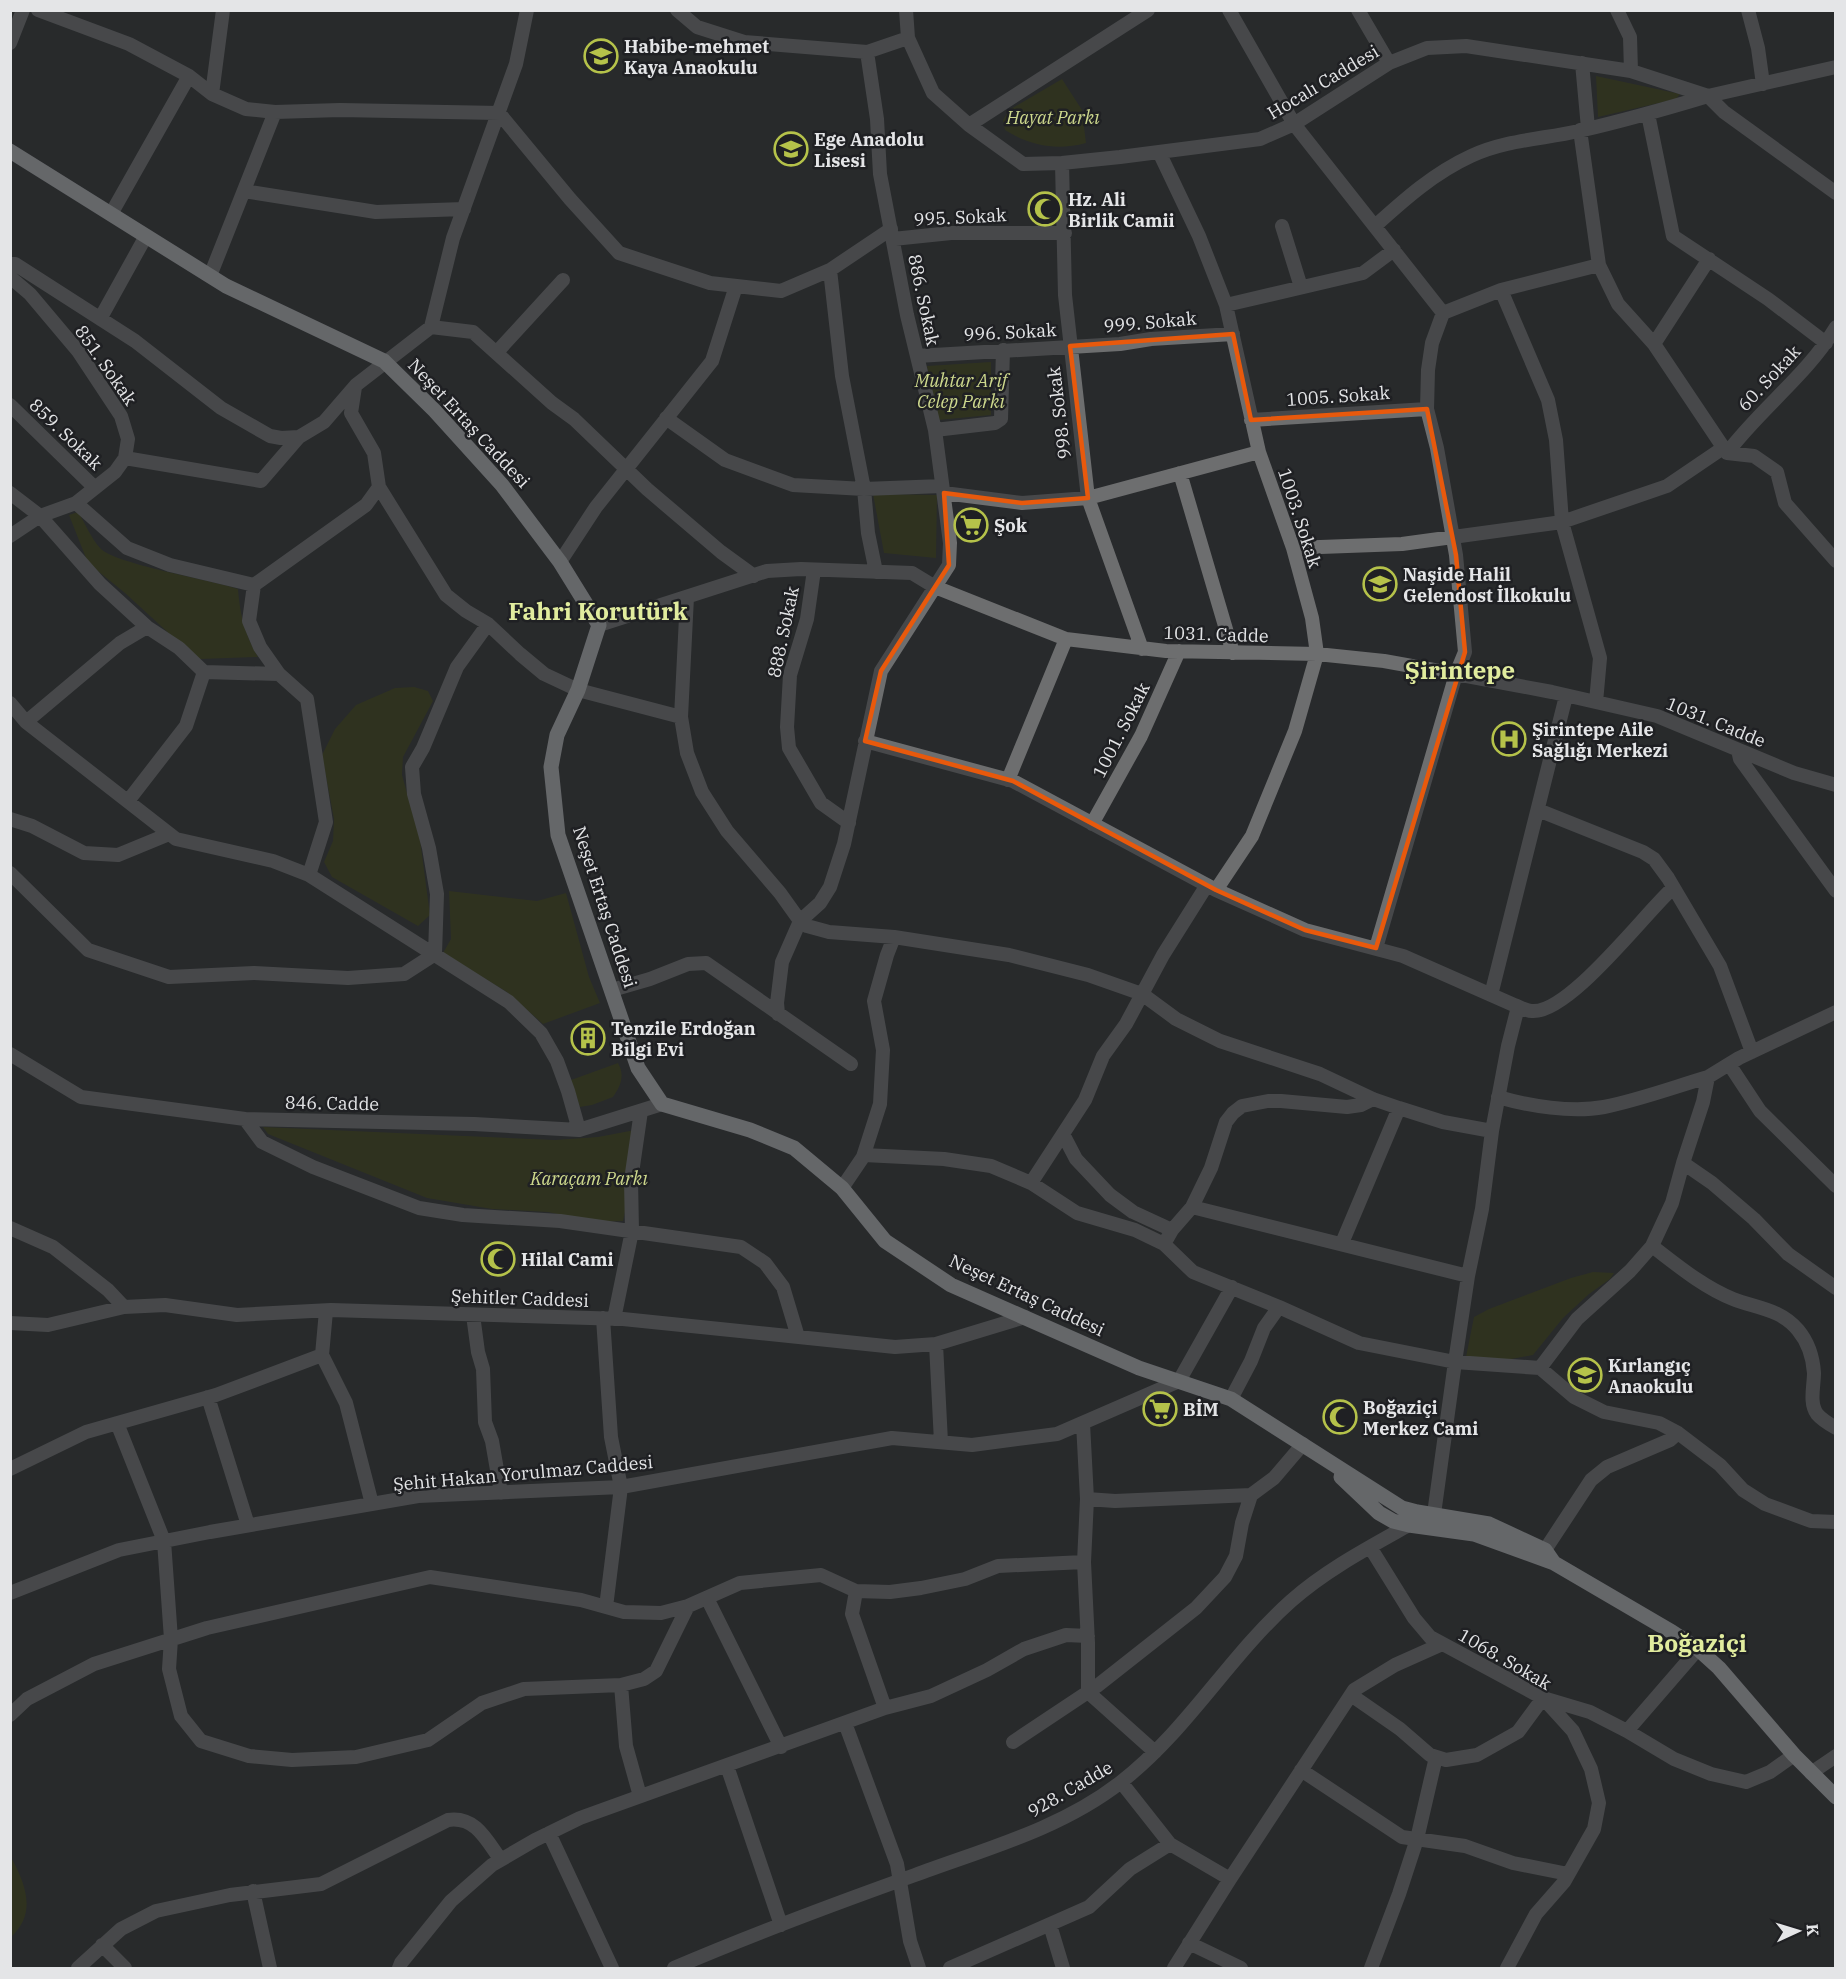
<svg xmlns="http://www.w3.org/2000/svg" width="1846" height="1979" font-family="'IBM Plex Serif',serif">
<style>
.green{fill:#383d11}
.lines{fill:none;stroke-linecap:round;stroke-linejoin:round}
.minor{stroke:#6d6e6f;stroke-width:14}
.major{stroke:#afb1b4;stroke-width:15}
.marked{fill:none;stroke:#e8590c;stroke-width:4.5;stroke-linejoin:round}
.labels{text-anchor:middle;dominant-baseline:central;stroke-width:5;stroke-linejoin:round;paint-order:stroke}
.poi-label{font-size:18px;font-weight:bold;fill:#e4e5e7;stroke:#1f2023;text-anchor:start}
.street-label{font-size:18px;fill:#e4e5e7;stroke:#1f2023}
.park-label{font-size:18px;font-style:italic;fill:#ced98d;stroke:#1f2023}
.district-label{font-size:24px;font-weight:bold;fill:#e1ec9e;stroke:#1f2023}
</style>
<rect width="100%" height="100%" fill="#282a2c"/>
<path class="green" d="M1596,76L1680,94L1676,99L1598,117Z
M1062,79L1082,110L1086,143C1057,151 1030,146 1005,130L1003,120L1009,110Z
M991,362V415L938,420L927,366Z
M873,494L937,495L936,558L884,553Z
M78,512C85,523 91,538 100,548C114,564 212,580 238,589C240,615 245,635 258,657L200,659L186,649L125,593L88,563L69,515Z
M414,687L428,691L433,701L403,757L402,775L420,840L430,915L418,926L332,877L324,862L333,841L334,819L322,755L335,729L356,705L395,688Z
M449,891L537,901L566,893L589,977L600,1003L543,1024L507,992L443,953L451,939Z
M618,1063C625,1075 621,1086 613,1097L592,1105L580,1107L571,1080Z
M263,1127L555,1140L598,1137L635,1130L628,1198L623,1221L595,1222L548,1212L492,1209L427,1198L268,1134Z
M1593,1272L1614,1273L1610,1279L1589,1294L1563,1318L1533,1355L1500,1361L1466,1357L1474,1317L1489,1309L1571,1278Z
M11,1857C26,1885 37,1913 11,1937Z"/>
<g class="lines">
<path class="minor" d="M38,10L129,44L189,76L212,94L246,109L275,112L340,110L499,113L570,199L619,253L710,283L781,291L830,270L891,229
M677,10L697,27L744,42L867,52L908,38
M906,10L908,38L933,93L969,125L1023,164L1062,163L1120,157L1260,139L1294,124L1389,63L1427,48L1466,46L1631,71L1708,96L1836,67
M1229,10L1294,124L1443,313
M1358,10L1389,63
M1617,10L1630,37L1631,71
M1748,10L1758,48L1763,84
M10,43L23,10
M1582,63L1588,128
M212,94L223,10
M1648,114L1673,236L1768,299L1826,343
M969,125L1148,10
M1580,130L1599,265L1618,304L1654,344L1727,453L1754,456L1777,472L1785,503L1836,561
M1159,152L1199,236L1226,305L1259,452L1293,548L1312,618L1317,654L1295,731L1252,836L1216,890
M1062,163L1065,295L1088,498L1142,649
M244,191L376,212L464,209
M111,214L189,76
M1282,226L1301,287
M1375,226C1405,199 1434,173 1471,156C1505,140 1543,139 1579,131C1622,121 1665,109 1708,96L1724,112L1836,193
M893,239L951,233H1065
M10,264H15L135,341L221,408L270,436L281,438L299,437L324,422L356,385L431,327L453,238L516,64L527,10
M830,270L842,376L864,489L868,533L876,572
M210,276L275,112
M10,277L30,294L78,351L121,416L128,439L125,458L115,472L76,503L40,516L10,536
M1501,290L1548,400L1556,440L1562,522L1600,658L1596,702
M1226,305L1363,273L1394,250
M100,319L146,236
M431,327L473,332L552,403L574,419L647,489L721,552L754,576
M1654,344L1709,259
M497,352L563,280
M917,356L1120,344L1151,339L1233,334
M355,387L351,413L374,453L379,487L446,595L466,611L488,624L520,654L544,674L578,690L681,717
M10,405L95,488
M666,418L725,460L793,485L864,489L942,486
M1251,420L1427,409
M935,430L995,423L1001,419L1003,350
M1727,453C1760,409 1807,375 1836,327
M125,458L261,481L299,437
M1180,473L1233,653
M10,493L40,516L100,584L147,627L179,648L204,672L279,674
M944,493L1022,503L1088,498L1259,452
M76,503L127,548L170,565L254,585L366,505L379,487
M1293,548L1402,544L1562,522L1667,486L1723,448
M560,562L596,507L712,361L736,286
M814,570L807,619L790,675L787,727L789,748L821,803L849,823
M254,585L249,621L260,647L279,674L307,699L326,822L309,875
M687,597L681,717L687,753L702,792L727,831L780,893L800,921L807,926L829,932L894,937L1009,955L1088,975L1142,994L1176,1019L1220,1041L1320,1074L1373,1099L1399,1108L1443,1122L1492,1131
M599,625L767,571L801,569L912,573L935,587L1066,639L1166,651L1317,654L1384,661L1456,674L1552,692L1657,716L1794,773L1836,785
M10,703L26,722L176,839L273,861L309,875L509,1002L541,1033L557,1061L568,1091L579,1130
M26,722L120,643L147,627
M865,741L1013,781L1216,890L1305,930L1403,956L1514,1005C1520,1007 1526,1011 1532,1011C1569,1014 1645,913 1673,888
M1738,750L1740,759L1836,891
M1008,780L1066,639
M128,801L186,726L204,672
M1538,810L1643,852L1654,859L1668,878L1720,966L1752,1052
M10,819L32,826L84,853L118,855L169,834
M1092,824L1141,736L1179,651
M10,873L88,950L169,977L254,973L348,978L404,974L435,954
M1376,948L1456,674L1465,652L1456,555L1437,448L1427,409L1428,370L1432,343L1443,313L1501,290L1599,265
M435,954L437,894L429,848L414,794L412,767L423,748L457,667L488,624
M612,990L650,979L688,964L706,963L851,1064
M1491,995L1566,696
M778,1014L777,1003L782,962L800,921L820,903L830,887L844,844L881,671L949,565L950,543L935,430L907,315L880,174L877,119L867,52
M10,1054L81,1097L245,1119L474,1124L579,1130L662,1104
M1729,1064L1760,1111L1836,1186
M1498,1097C1529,1106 1572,1113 1604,1107C1639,1100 1674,1087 1708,1077
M245,1119L262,1142L313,1167L419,1208L463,1215L560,1221L741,1247L765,1263L783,1287L798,1337
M1063,1134L1076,1159L1110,1195L1133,1212L1172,1230
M864,1155L944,1159L991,1166L1031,1183L1077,1213L1135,1230L1164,1244L1193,1272L1279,1307L1359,1343L1455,1362L1540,1368
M1683,1163L1712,1183L1754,1219L1788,1254L1836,1288
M1031,1183L1085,1100L1103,1056L1126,1024L1163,955L1207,885
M842,1188L863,1157L880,1104L883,1050L874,1001L887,955L894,937
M1192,1207L1468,1276
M10,1228L53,1247L108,1290L124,1307
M1342,1243L1399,1108
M1164,1244L1172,1230L1192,1207L1211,1168L1226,1122L1233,1113L1242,1106L1268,1101H1281L1347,1107L1361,1105L1373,1099
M1652,1246C1677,1265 1703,1287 1733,1299C1756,1308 1781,1309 1798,1330C1808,1342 1813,1358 1814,1373C1814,1386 1809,1403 1817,1414C1822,1420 1829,1424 1836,1428
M473,1315L478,1352L483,1369L485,1422L492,1441L501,1493
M603,1318L611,1437L621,1487L606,1607
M614,1319L632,1231L631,1180L641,1111
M10,1323L48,1325L124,1307L165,1305L237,1315L331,1310L623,1319L895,1347L936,1344L1025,1317
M936,1344L941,1442
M322,1355L346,1403L372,1504
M1540,1368L1577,1319L1630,1271L1652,1246L1672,1203L1683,1163L1703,1102L1708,1077L1739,1058L1836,1012
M1540,1368L1574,1397L1604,1412L1659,1423L1678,1433L1720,1465L1743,1490L1765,1504L1811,1521L1836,1522
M208,1397L248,1525
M1231,1399L1251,1361L1264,1328L1279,1307
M117,1423L164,1541L171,1639L169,1669L181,1716L201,1741L249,1756L292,1760L356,1757L428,1740L482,1703L524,1689L621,1685L644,1679L656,1671L688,1606
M1083,1423L1087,1499L1084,1562L1088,1643V1692L1155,1752
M10,1469L86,1432L216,1395L322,1355L326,1311
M1087,1499L1115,1501L1251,1495L1274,1478L1303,1444
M1434,1514L1455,1362L1468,1276L1482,1209L1492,1131L1508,1046L1518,1007
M1370,1547L1414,1618L1430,1637L1543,1698L1573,1731L1591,1769L1599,1803L1594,1829L1564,1882L1536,1914L1507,1968
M1545,1550L1591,1480L1607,1467L1670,1440L1678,1433
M856,1591L852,1614L885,1708
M10,1593L119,1550L210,1532L418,1496L621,1487L892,1438L972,1445L1057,1434L1179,1381L1232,1287
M707,1598L781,1747
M621,1685L626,1746L640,1796
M1351,1695L1400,1729L1430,1755L1446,1760L1477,1755L1518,1732L1543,1698L1590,1712L1627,1731L1674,1759L1711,1774L1746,1782L1770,1772L1794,1755
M10,1715L27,1699L94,1664L207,1628L430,1577L581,1600L624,1612L661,1613L688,1606L740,1583L821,1575L856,1591L890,1592L921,1588L965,1579L998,1566L1084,1562
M845,1723L897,1864L910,1941L919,1968
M1627,1731L1698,1649
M1013,1742L1097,1686L1196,1608L1225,1577L1236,1556L1242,1523L1251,1495
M727,1766L781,1925
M1301,1770L1402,1837L1465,1846L1513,1863L1568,1874
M1811,1773L1836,1756
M1121,1782L1170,1844L1230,1879
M549,1833L612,1968
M253,1891L270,1968
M1050,1925L1063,1968
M1189,1943L1241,1968
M102,1945L125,1968
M78,1968L121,1929L156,1911L230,1895L321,1884L448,1820C475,1816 486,1839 500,1859
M399,1968L401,1963L451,1901L492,1865L535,1840L580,1818L885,1708L931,1696L987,1670L1024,1649L1066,1635L1088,1636
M674,1968C753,1934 834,1904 915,1875C985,1849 1061,1829 1121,1782C1187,1731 1229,1656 1291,1601C1326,1570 1368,1548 1409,1525
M950,1968L1089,1907L1130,1869L1170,1844
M1174,1968L1230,1879L1354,1690L1395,1665L1442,1644
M1371,1968L1399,1894L1417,1839L1436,1757"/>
<path class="major" d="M10,151L226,286L384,361L435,411L502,485L560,562L599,625L578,690L557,735L551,767L558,835L638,1068L662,1104L750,1130L794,1148L842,1188L885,1241L951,1285L1139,1368L1231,1399L1402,1508L1417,1512L1489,1524L1545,1550L1554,1563
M1341,1477L1379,1513L1393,1521L1409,1525L1474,1534L1554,1563L1672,1632L1698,1649L1719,1668L1794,1755L1836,1797"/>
</g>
<path d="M0 0H1846V1979H0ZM1233,334L1251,420L1427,409L1456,555L1465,652L1376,948L1305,930L1216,890L1013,781L865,741L881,671L949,565L944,493L1022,503L1088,498L1070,346Z" fill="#282a2c" fill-opacity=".55" fill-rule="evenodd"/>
<path class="marked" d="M1233,334L1251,420L1427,409L1456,555L1465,652L1376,948L1305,930L1216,890L1013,781L865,741L881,671L949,565L944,493L1022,503L1088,498L1070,346Z"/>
<defs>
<g id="school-ring" transform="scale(1.725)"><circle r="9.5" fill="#1f2023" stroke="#b5c24a" stroke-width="1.5"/><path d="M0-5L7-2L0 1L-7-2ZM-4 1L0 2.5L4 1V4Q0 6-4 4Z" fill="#b5c24a"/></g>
<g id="mosque-ring" transform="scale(1.725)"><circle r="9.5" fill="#1f2023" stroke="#b5c24a" stroke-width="1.5"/><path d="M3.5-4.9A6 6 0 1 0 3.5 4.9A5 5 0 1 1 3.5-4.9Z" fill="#b5c24a"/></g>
<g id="supermarket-ring" transform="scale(1.725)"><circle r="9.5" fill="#1f2023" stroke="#b5c24a" stroke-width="1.5"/><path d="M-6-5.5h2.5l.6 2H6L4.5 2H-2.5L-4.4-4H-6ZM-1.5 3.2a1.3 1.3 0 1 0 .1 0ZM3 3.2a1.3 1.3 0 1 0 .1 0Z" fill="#b5c24a"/></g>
<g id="hospital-ring" transform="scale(1.725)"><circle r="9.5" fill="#1f2023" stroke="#b5c24a" stroke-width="1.5"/><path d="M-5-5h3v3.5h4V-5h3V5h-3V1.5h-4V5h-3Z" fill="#b5c24a"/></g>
<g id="building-ring" transform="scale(1.725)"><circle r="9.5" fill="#1f2023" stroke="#b5c24a" stroke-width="1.5"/><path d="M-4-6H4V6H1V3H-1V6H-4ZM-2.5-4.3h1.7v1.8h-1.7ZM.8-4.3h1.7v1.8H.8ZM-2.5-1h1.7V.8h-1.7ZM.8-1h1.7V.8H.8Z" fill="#b5c24a"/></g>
</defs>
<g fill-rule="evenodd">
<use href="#school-ring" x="601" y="56"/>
<use href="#school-ring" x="791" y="149"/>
<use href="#mosque-ring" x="1045" y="209"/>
<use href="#supermarket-ring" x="971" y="525"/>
<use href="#school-ring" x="1380" y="584"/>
<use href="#hospital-ring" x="1509" y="739"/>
<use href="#building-ring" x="588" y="1038"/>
<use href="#mosque-ring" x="498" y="1259"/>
<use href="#school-ring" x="1585" y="1375"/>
<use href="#supermarket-ring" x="1160" y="1409"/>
<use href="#mosque-ring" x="1340" y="1417"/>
</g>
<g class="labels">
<g class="poi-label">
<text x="624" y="46">Habibe-mehmet<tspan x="624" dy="21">Kaya Anaokulu</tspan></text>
<text x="814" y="139">Ege Anadolu<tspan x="814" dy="21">Lisesi</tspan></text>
<text x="1068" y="199">Hz. Ali<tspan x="1068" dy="21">Birlik Camii</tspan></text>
<text x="994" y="525">Şok</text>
<text x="1403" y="574">Naşide Halil<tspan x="1403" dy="21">Gelendost İlkokulu</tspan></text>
<text x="1532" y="729">Şirintepe Aile<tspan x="1532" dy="21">Sağlığı Merkezi</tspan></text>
<text x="611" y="1028">Tenzile Erdoğan<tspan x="611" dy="21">Bilgi Evi</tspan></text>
<text x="521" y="1259">Hilal Cami</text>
<text x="1608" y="1365">Kırlangıç<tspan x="1608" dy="21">Anaokulu</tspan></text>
<text x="1363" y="1407">Boğaziçi<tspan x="1363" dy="21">Merkez Cami</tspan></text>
<text x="1183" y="1409">BİM</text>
</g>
<g class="street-label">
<text transform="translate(1323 82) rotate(-31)">Hocalı Caddesi</text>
<text transform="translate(960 217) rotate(-3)">995. Sokak</text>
<text transform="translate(924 300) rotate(78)">886. Sokak</text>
<text transform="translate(1150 322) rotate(-5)">999. Sokak</text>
<text transform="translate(1010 332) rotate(-3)">996. Sokak</text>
<text transform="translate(106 365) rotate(55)">851. Sokak</text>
<text transform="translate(1769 378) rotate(-47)">60. Sokak</text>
<text transform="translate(1338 396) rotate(-4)">1005. Sokak</text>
<text transform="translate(1059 413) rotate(-97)">998. Sokak</text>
<text transform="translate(469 423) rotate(47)">Neşet Ertaş Caddesi</text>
<text transform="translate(66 434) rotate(44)">859. Sokak</text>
<text transform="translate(1300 518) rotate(72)">1003. Sokak</text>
<text transform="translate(783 632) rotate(-78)">888. Sokak</text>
<text transform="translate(1216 634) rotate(2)">1031. Cadde</text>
<text transform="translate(1716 722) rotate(22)">1031. Cadde</text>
<text transform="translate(1121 730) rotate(-63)">1001. Sokak</text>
<text transform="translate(605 907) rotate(72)">Neşet Ertaş Caddesi</text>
<text transform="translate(332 1103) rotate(1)">846. Cadde</text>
<text transform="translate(1027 1295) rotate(25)">Neşet Ertaş Caddesi</text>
<text transform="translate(520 1298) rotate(2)">Şehitler Caddesi</text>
<text transform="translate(523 1473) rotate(-5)">Şehit Hakan Yorulmaz Caddesi</text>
<text transform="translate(1505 1659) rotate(30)">1068. Sokak</text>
<text transform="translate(1070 1789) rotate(-30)">928. Cadde</text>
</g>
<g class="park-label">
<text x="1053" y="117">Hayat Parkı</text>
<text x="961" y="380">Muhtar Arif<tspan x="961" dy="21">Celep Parkı</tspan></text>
<text x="589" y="1178">Karaçam Parkı</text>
</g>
<g class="district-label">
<text x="598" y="611">Fahri Korutürk</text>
<text x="1460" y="670">Şirintepe</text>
<text x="1697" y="1643">Boğaziçi</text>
</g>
</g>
<rect width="1846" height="1979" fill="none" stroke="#e4e5e7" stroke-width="24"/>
<g transform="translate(1798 1931) rotate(86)" stroke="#1f2023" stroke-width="4.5" paint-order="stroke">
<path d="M0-4.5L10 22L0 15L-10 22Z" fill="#e4e5e7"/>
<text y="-9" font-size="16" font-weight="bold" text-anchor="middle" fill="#e4e5e7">K</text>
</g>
</svg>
